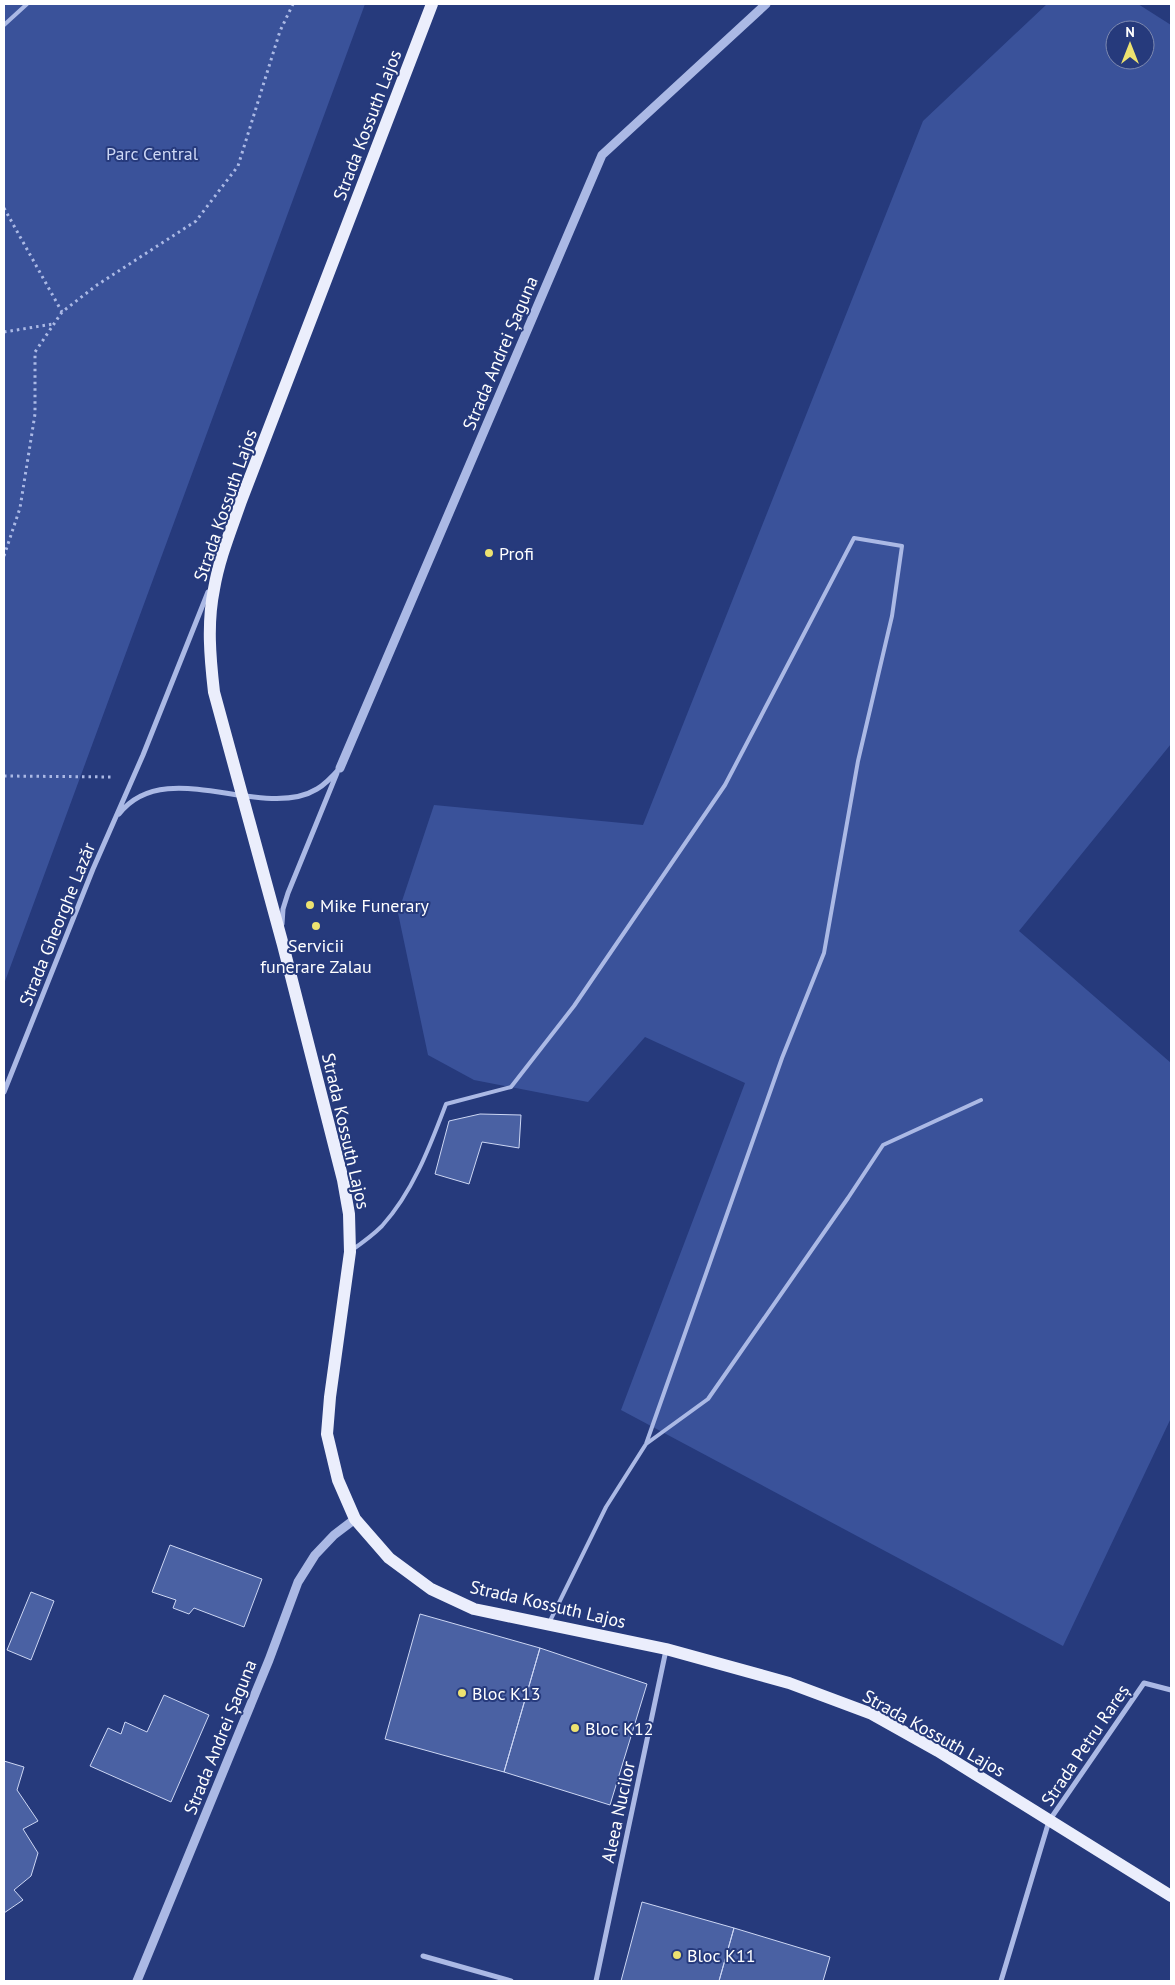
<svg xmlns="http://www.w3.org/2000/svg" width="1175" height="1985" font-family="'PT Sans',sans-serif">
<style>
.green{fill:#3a529a;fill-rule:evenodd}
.building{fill:#4a61a3;stroke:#cdd7f4}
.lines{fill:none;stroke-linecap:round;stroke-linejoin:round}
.path{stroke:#abb9e5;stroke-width:3;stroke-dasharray:2.5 4;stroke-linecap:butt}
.service{stroke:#abb9e5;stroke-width:4}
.minor{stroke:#abb9e5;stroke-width:5}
.tertiary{stroke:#abb9e5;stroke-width:9}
.primary{stroke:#ebeefc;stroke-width:12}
.poi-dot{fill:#ede270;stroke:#263a7c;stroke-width:2}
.labels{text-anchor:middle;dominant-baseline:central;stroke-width:4;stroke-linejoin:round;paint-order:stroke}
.street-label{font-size:18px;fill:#fff;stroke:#263a7c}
.park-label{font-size:18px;fill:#cdd7f4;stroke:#263a7c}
.poi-label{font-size:18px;fill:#fff;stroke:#263a7c;text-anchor:start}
</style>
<rect width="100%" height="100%" fill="#263a7c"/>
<path class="green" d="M4,4H365L4,984Z
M1047,4H1138L1171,25V744L1019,931L1171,1063V1418L1063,1646L621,1410L745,1083L645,1037L588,1102L474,1080L428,1055L398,913L434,805L643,825L923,121ZM1115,30H1145V60H1115Z"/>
<path class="building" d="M480,1114L521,1115L519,1148L482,1142L469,1184L435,1174L449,1121Z
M170,1545L262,1579L244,1627L194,1608L189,1614L173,1608L176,1600L152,1592Z
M31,1592L54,1601L31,1660L7,1650Z
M420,1614L540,1648L504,1772L385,1739Z
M540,1648L647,1684L610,1805L504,1772Z
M164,1695L209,1715L171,1802L90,1766L108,1728L121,1734L125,1722L147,1732Z
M4,1761L24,1767L17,1790L38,1821L23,1829L38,1853L31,1876L14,1890L23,1900L4,1913Z
M642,1902L734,1928L719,1981H621Z
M734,1928L830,1957L823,1981H719Z"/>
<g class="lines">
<path class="path" d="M4,208L62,312
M4,332L53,324
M4,556L20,508L35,414V352L62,312L97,285L196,221L238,166L280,31L293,4
M4,776L113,777"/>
<path class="service" d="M4,25L27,4
M352,1250C362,1243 373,1235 382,1226C413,1192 430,1146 446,1104L511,1087L574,1006L725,785L854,538L902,546L892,616L858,761L824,953L782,1058L646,1444L606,1507L549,1623
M646,1444L708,1399L848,1198L883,1145L981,1100"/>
<path class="minor" d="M119,814C165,754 263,822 317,789C326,784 333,776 340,768
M282,924L283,909L288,893L337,773
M4,1092L93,869L143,755L208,592
M423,1956L511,1981
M596,1981L666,1650
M1001,1981L1049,1821L1144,1683L1171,1690"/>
<path class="tertiary" d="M340,768L602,155L766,4
M137,1981L269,1660L298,1582L315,1555L334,1535L355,1519"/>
<path class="primary" d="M432,4L241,501C231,530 219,559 214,589C207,623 210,657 214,692L283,945L343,1180L349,1214L350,1252L330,1397L327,1434L338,1480L355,1519L389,1558L431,1589L474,1609L666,1649L789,1683L872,1714L938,1751L1171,1896"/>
</g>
<g class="poi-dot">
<circle cx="489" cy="553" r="5"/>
<circle cx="310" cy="905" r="5"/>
<circle cx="316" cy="926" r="5"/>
<circle cx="462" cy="1693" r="5"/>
<circle cx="575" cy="1728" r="5"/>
<circle cx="677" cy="1955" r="5"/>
</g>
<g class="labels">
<g class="street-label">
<text transform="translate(367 125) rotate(-69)">Strada Kossuth Lajos</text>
<text transform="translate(500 353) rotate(-67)">Strada Andrei Șaguna</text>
<text transform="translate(225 505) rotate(-71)">Strada Kossuth Lajos</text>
<text transform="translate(57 924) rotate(-68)">Strada Gheorghe Lazăr</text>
<text transform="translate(346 1131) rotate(77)">Strada Kossuth Lajos</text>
<text transform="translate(548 1604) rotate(13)">Strada Kossuth Lajos</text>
<text transform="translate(934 1733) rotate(29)">Strada Kossuth Lajos</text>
<text transform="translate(220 1737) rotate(-68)">Strada Andrei Șaguna</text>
<text transform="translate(1085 1745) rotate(-56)">Strada Petru Rareș</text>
<text transform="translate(618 1812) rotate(-78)">Aleea Nucilor</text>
</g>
<g class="park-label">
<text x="152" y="153">Parc Central</text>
</g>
<g class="poi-label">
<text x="499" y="553">Profi</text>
<text x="320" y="905">Mike Funerary</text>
<text x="316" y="945" text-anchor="middle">Servicii<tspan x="316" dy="21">funerare Zalau</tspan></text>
<text x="472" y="1693">Bloc K13</text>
<text x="585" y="1728">Bloc K12</text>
<text x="687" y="1955">Bloc K11</text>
</g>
</g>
<rect width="1175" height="1985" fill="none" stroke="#ffffff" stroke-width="10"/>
<g transform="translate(1130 45)"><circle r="24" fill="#263a7c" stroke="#7d89b0"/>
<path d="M0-4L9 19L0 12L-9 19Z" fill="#ede270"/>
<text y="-8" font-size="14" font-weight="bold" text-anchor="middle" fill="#ffffff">N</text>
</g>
</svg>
